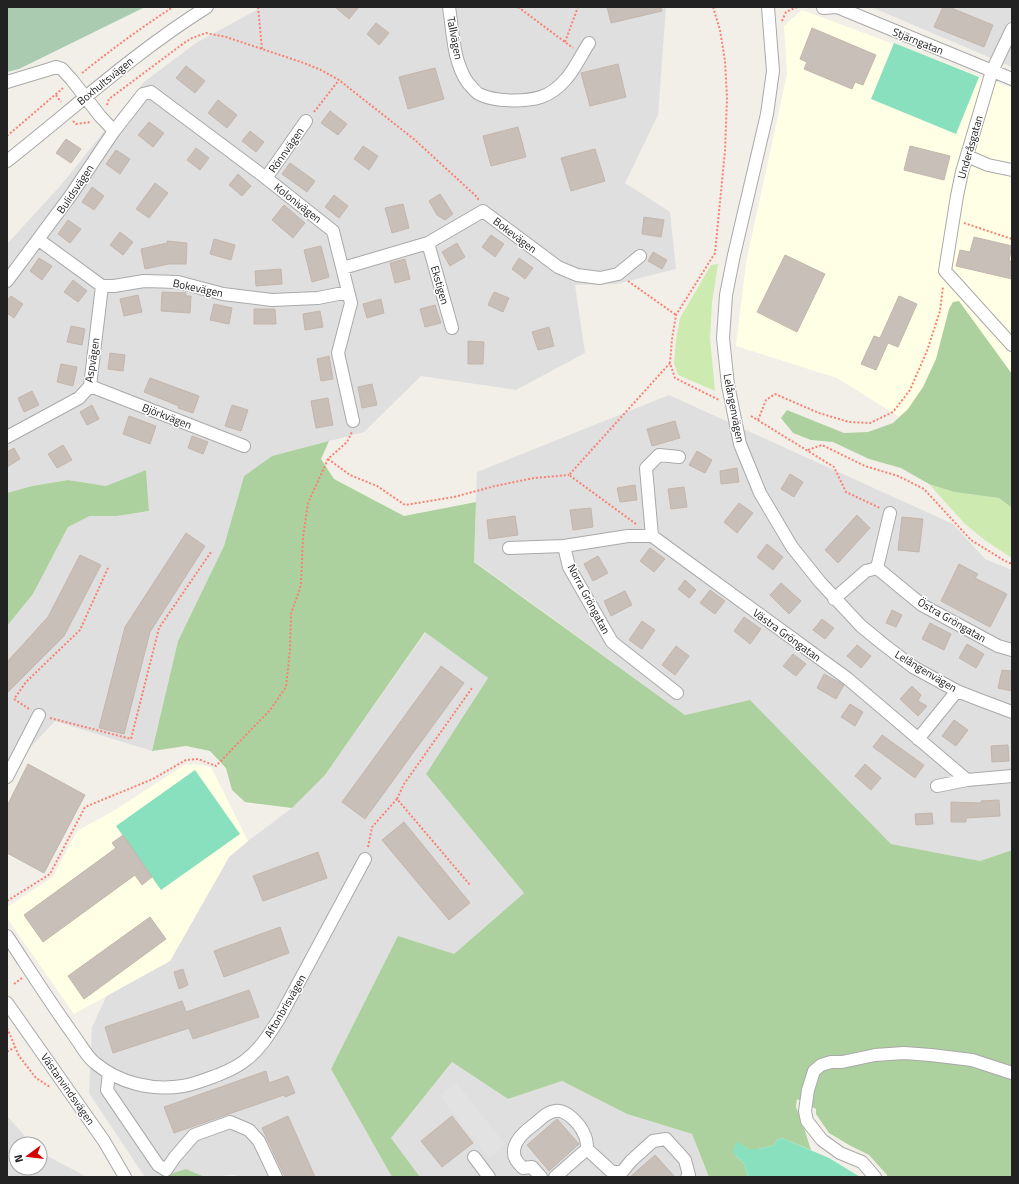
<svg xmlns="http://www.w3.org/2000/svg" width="1019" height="1184" font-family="'Titillium Web',sans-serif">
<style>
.residential{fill:#e0dfdf}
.education{fill:#ffffe5}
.grass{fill:#cdebb0}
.forest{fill:#add19e}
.cemetery{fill:#aacbaf}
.pitch{fill:#88e0be}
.parking{fill:#e2e2e2}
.building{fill:#c7bfb8;stroke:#c4b6ab}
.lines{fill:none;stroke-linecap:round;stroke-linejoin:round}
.minor-casing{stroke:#a9a9a9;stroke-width:14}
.path{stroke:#fa8072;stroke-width:2;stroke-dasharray:2 2;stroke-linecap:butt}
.minor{stroke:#fff;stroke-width:12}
.labels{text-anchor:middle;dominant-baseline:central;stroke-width:3;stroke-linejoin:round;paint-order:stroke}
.street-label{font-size:11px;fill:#222;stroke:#fff}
</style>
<rect width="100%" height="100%" fill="#f2efe9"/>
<path class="residential" d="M262,7H666L658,115L625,183L670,212L676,269L616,284L575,285L585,353L516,390L421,376L364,432L272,456L244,476L224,546L178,641L152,751L55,721L26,752L7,780V626L33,594L68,527L90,516H117L149,511L146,470L106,486L68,480L32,486L7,493V244L61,185L144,82L196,43Z
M871,7H1012V67Z
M669,395L953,524L985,559L1012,570V850L980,861L891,844L750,700L685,715L474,561L477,472Z
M426,632L488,678L426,774L524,893L454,954L331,1068L392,1177H242L233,1175L205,1177L186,1169L165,1177H145L89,1093L92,1027L107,995L170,961L229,857L248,841L292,808L325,775Z
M452,1062L508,1099L562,1081L627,1114L692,1134L709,1177H420L391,1138Z
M7,1116L32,1144H16V1168H40V1152L87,1177H7Z"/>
<path class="education" d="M802,10L1012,88V465L935,439L837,378L736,346L746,263L787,74L784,26Z
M186,764L202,765L211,767L248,841L229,857L170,961L74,1014L7,918V907L53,877L77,831L115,810Z"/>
<path class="grass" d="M718,264L712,303L710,338L715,391L678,375L674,363L676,339L680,318L711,265Z
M929,484L954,492L999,498L1012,508V558L986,541L965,524Z"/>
<path class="forest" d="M959,301L1012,374V508L999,498L954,492L929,484L901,468L869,459L833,442L811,440L793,433L781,418L787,410L844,433L868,432L893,423L908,409L923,387L936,359L949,309L953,302Z
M329,441L321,459L334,479L404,516L476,502L474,562L685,715L750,700L891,844L980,861L1012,850V1177H887V1175L869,1155L849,1145L829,1133L816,1114V1109L797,1099L796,1107L804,1128L811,1150L782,1138L777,1140L774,1145L758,1149H749L738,1143L736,1156L744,1164L748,1177H709L692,1134L627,1114L562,1081L508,1099L452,1062L391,1138L420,1177H392L331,1069L398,936L454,954L524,893L426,774L488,678L425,632L325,775L292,808L245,802L232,790L226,768L210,751L186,746L152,751L178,641L224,546L244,476L272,456Z
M146,470L149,511L117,516H90L68,527L33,594L7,626V493L32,486L68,480L106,486Z
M186,1169L205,1177H165L167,1175Z"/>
<path class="cemetery" d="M7,7H145L19,69L7,72Z"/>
<path class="pitch" d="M894,43L979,77L956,134L871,99Z
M195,770L240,834L161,890L116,826Z
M782,1138L829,1158L860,1177H748L744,1164L733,1153L734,1146L738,1142L749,1149H758L774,1145L777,1140Z"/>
<path class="parking" d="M456,1082L505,1144L489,1158L440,1096Z
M586,1160L603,1177H565Z"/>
<path class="building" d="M335,7H359L349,19Z
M607,7H661L662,11L611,23Z
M943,7H949L993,25L984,47L934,27Z
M376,23L389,33L379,45L367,34Z
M812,28L876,55L863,85L855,82L852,89L804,69L807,62L800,59Z
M618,64L626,97L590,106L581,73Z
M186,66L205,81L195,93L176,78Z
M435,68L444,99L408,109L399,77Z
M218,100L237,115L227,128L208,113Z
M330,111L347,124L338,135L321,123Z
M149,122L164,133L153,147L138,135Z
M518,127L526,157L491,166L483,136Z
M250,131L264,142L256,152L242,141Z
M66,139L81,149L71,163L56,153Z
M363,146L378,156L369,170L354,159Z
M910,146L950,156L944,180L904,170Z
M196,148L209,158L200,170L187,160Z
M595,149L605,181L571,191L561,158Z
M116,150L130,159L120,174L106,164Z
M290,163L315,181L307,192L282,174Z
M238,174L251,186L242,196L229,185Z
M155,183L168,193L149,218L136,209Z
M92,187L104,196L94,210L82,202Z
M440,194L453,214L445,220L437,215L429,201Z
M334,195L348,206L339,218L325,207Z
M403,204L409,228L392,233L385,208Z
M284,205L305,223L293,238L272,220Z
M644,217L664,220L661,237L642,234Z
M68,220L81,229L70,243L58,234Z
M120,232L133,242L123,255L110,245Z
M491,235L504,244L495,257L482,247Z
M974,237L1012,246L1009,261H1012V279L956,266L960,250L970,252Z
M214,239L235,245L231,260L210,254Z
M167,241L187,243L186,264H169L145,269L141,249L167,243Z
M457,243L465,257L450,266L442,252Z
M321,246L329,277L312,282L304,250Z
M653,252L667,260L662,269L648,261Z
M785,255L825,274L797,332L757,312Z
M39,258L52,266L42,280L30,271Z
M519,258L533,268L525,279L512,269Z
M405,259L410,279L395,283L390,263Z
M281,269L282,284L256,286L255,271Z
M73,280L87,291L78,302L64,292Z
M162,292L186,293V296H191L190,313L161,311Z
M494,292L509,298L503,312L488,305Z
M138,295L142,312L124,316L120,299Z
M11,296L23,304L14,318L7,313V301Z
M899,296L917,304L898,347L888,343L876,370L861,364L874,336L880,338Z
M381,299L384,313L367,318L363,304Z
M214,304L232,308L229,324L210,320Z
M435,305L441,323L425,327L420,309Z
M254,309H275L276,324H254Z
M320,311L323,327L305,330L303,314Z
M71,326L85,329L82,345L67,342Z
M549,327L554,346L538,350L532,332Z
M468,341L484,342L483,364H468Z
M110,353L125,355L123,371L108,369Z
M329,356L333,379L321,381L317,359Z
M61,364L77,367L73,386L57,382Z
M150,378L199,396L193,413L178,408L179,406L144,392Z
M372,384L377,405L362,408L358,387Z
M32,391L39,405L24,412L18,398Z
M328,398L333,425L316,428L311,401Z
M92,405L99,419L87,425L80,412Z
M232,405L248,410L241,431L225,426Z
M129,416L156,426L150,444L123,434Z
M675,421L680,438L652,446L647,429Z
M192,436L208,442L203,454L188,448Z
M63,445L72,460L57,468L48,454Z
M14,448L20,459L7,467V452Z
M697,451L712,460L705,473L689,465Z
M737,468L739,482L721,484L720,471Z
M790,474L803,482L794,497L781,489Z
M635,485L637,500L620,502L617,488Z
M684,487L687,507L671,509L668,489Z
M739,503L753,513L737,533L724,522Z
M591,508L593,527L573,530L570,510Z
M857,515L870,528L838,563L825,550Z
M515,516L518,535L489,539L487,520Z
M902,517L923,519L919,552L898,550Z
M186,533L205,546L150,632L124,734L99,728L125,627Z
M767,544L783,557L773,570L757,557Z
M650,548L665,559L654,572L640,561Z
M80,555L101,565L64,636L7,693V662L48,617Z
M598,556L608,573L593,581L584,564Z
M959,564L978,574L975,578L1007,594L990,627L941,601Z
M685,580L696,590L689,598L678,589Z
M781,583L801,601L789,614L770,595Z
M710,590L725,601L715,614L700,603Z
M625,591L632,605L611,616L604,601Z
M892,610L902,615L896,627L886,623Z
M744,617L761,629L750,644L734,631Z
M822,619L834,628L825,639L813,630Z
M642,621L655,630L642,649L629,640Z
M930,623L951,634L944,650L922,639Z
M967,644L984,654L976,668L959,658Z
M857,645L871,656L861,668L847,656Z
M676,646L689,656L675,675L662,665Z
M793,654L806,664L796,676L783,666Z
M441,666L464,683L365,819L342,802Z
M1002,670L1012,671V691L998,688Z
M824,674L844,685L836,699L817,688Z
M912,686L921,695L918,701L927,706L918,716L900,699Z
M850,704L863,712L855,726L841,717Z
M954,720L968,730L956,746L942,736Z
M882,735L924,765L915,778L873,747Z
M1008,745L1009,761L992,762L991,746Z
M28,764L85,795L44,873L7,853V806Z
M865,764L881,778L871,790L855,776Z
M999,800L1000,816L966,818V822H951V802L981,803V801Z
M932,813L933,824L916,825L915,814Z
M404,822L470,903L449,920L382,840Z
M123,835L152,877L142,885L135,875L43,942L24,915L116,848L112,843Z
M318,852L327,878L263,901L253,876Z
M150,917L166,939L84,999L68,976Z
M280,927L289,953L224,977L214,951Z
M183,969L188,985L179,989L174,972Z
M249,990L259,1017L193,1039L189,1028L113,1053L105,1027L182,1001L186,1012Z
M266,1071L269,1083L288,1076L295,1093L285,1097L284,1095L174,1133L164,1107Z
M288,1116L315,1177H285L262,1128Z
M452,1116L473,1143L442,1167L421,1141Z
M557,1119L579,1144L549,1171L527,1145Z
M655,1155L675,1177H630Z"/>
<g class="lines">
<g class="minor-casing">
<path id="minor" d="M449,7C453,32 453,62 468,83C471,86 475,92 479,94C494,102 525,102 541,97C550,94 560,86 566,79C575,69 581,55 589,43
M768,7L773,71L767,114L734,255L726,295L723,338L728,385L740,444L760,493L792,547L820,582L861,626L883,644L913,667L957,691L980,700L1012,712
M823,8L837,7L1012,79
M1012,29L992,71L962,172L957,196L945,271L1012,345
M7,82L50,69L56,67L62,69L72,80L100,116L114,131L71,195L7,281
M114,131L143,94L151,92L266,178L333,231L351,303L338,353L353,421
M967,156L988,165L1012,170
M7,161C73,109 135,52 207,7
M266,178L306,121
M39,240L102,286H114L144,281L178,282L223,294L272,300L318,298L348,292
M428,243L452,328
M343,268L428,243L483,211L558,267L577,275L600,278L618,274L640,256
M90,386L244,446
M7,437L79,398L90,386L102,286
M652,536L646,468L659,455L679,457
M564,546L569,567L612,642L677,693
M509,548L564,546L628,536H652L848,679L967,780
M877,568L922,605L998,646L1012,650
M834,599L866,571L877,568L890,513
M918,739L957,691
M7,777L39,715
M937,786L967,780L1012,776
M7,936C29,969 51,1004 75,1037C81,1045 87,1057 95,1063C119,1083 152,1091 183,1086C195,1084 207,1079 218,1075C228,1071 239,1066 247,1059C261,1048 270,1033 279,1019L365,859
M7,1003L104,1141L125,1177
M109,1073L107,1090L158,1165L166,1170L175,1157L194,1135L230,1122L249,1130L259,1141L276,1177
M474,1157L489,1177
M541,1177L532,1167L523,1168C518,1163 513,1158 514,1150C515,1140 524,1132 532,1126C539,1121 546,1112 555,1111C566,1109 580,1124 584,1134C587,1139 587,1144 587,1149L612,1172H622L631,1161L653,1141L666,1139L685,1160L689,1175L687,1177
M555,1177L587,1149
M875,1177L862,1162L840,1153L822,1140L807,1121L805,1111L808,1090L814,1071L821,1065L831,1062H842L875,1055L904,1053L931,1055L972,1060L1012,1073"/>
</g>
<path class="path" d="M258,7L262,49
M518,7L573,48
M713,7L720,30L725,61L727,98L725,151L715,253L676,315L672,339L670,363L675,378L719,400
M782,21L786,12L797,7
M565,42L578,7
M82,73C112,49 142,27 173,7
M56,95L61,102
M107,105L109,99L184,43L192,38L206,33L226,37L304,63L321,70L339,80L415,140L477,197L479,201
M314,112L339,80
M73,121L76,124L91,122
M7,136L63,88
M964,223L1012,239
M628,281L676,315
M751,416L834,467L846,492L880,508
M758,420L766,400L775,394L819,413L849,422L870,423L893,412L910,390L927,351L940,311L943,287
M808,450L822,445L865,466L898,476L924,489L971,540L1005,561L1012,564
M328,459L350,475L377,486L405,505L454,497L495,486L534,478L569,475
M636,524L569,475L670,363
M29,709L14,699L26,682L80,630L108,568
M50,718L131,739L159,628L211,552
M397,799L404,784L472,688
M368,847L372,827L397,799L470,885
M7,901L50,874L85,807L153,779L186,760L198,759L216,766L270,710L286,687L290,650L291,614L301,585L303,537L308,503L328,459L347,442L352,432
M14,984L22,978
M7,1028L19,1056L36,1078L50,1087
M7,1052L15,1047"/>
<use href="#minor" class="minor"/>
</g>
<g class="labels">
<g class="street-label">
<text transform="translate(455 38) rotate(79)">Tallvägen</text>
<text transform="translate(918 41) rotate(22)">Stjärngatan</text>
<text transform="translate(105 81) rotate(-39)">Boxhultsvägen</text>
<text transform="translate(970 147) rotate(-74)">Underåsgatan</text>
<text transform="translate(286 150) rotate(-55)">Rönnvägen</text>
<text transform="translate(75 189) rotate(-56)">Bulidsvägen</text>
<text transform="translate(298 203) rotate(38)">Kolonivägen</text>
<text transform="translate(515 235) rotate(37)">Bokevägen</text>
<text transform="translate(440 285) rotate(74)">Ekstigen</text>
<text transform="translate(198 288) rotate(12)">Bokevägen</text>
<text transform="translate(92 360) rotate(-81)">Aspvägen</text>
<text transform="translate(734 408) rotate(79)">Lelångenvägen</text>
<text transform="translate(167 416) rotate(21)">Björkvägen</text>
<text transform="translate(589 599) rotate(62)">Norra Gröngatan</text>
<text transform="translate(952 620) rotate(30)">Östra Gröngatan</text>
<text transform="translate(787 635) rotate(36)">Västra Gröngatan</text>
<text transform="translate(926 671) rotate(31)">Lelångenvägen</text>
<text transform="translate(285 1006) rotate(-60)">Aftonbrisvägen</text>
<text transform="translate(68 1089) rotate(55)">Västanvindsvägen</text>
</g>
</g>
<rect width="1019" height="1184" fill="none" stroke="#222222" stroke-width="16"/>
<g transform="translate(28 1156) rotate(255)"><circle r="19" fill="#ffffff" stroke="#a7a7a7"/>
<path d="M0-3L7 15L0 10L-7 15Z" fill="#d40000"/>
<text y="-6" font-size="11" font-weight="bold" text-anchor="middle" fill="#222222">N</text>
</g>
</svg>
